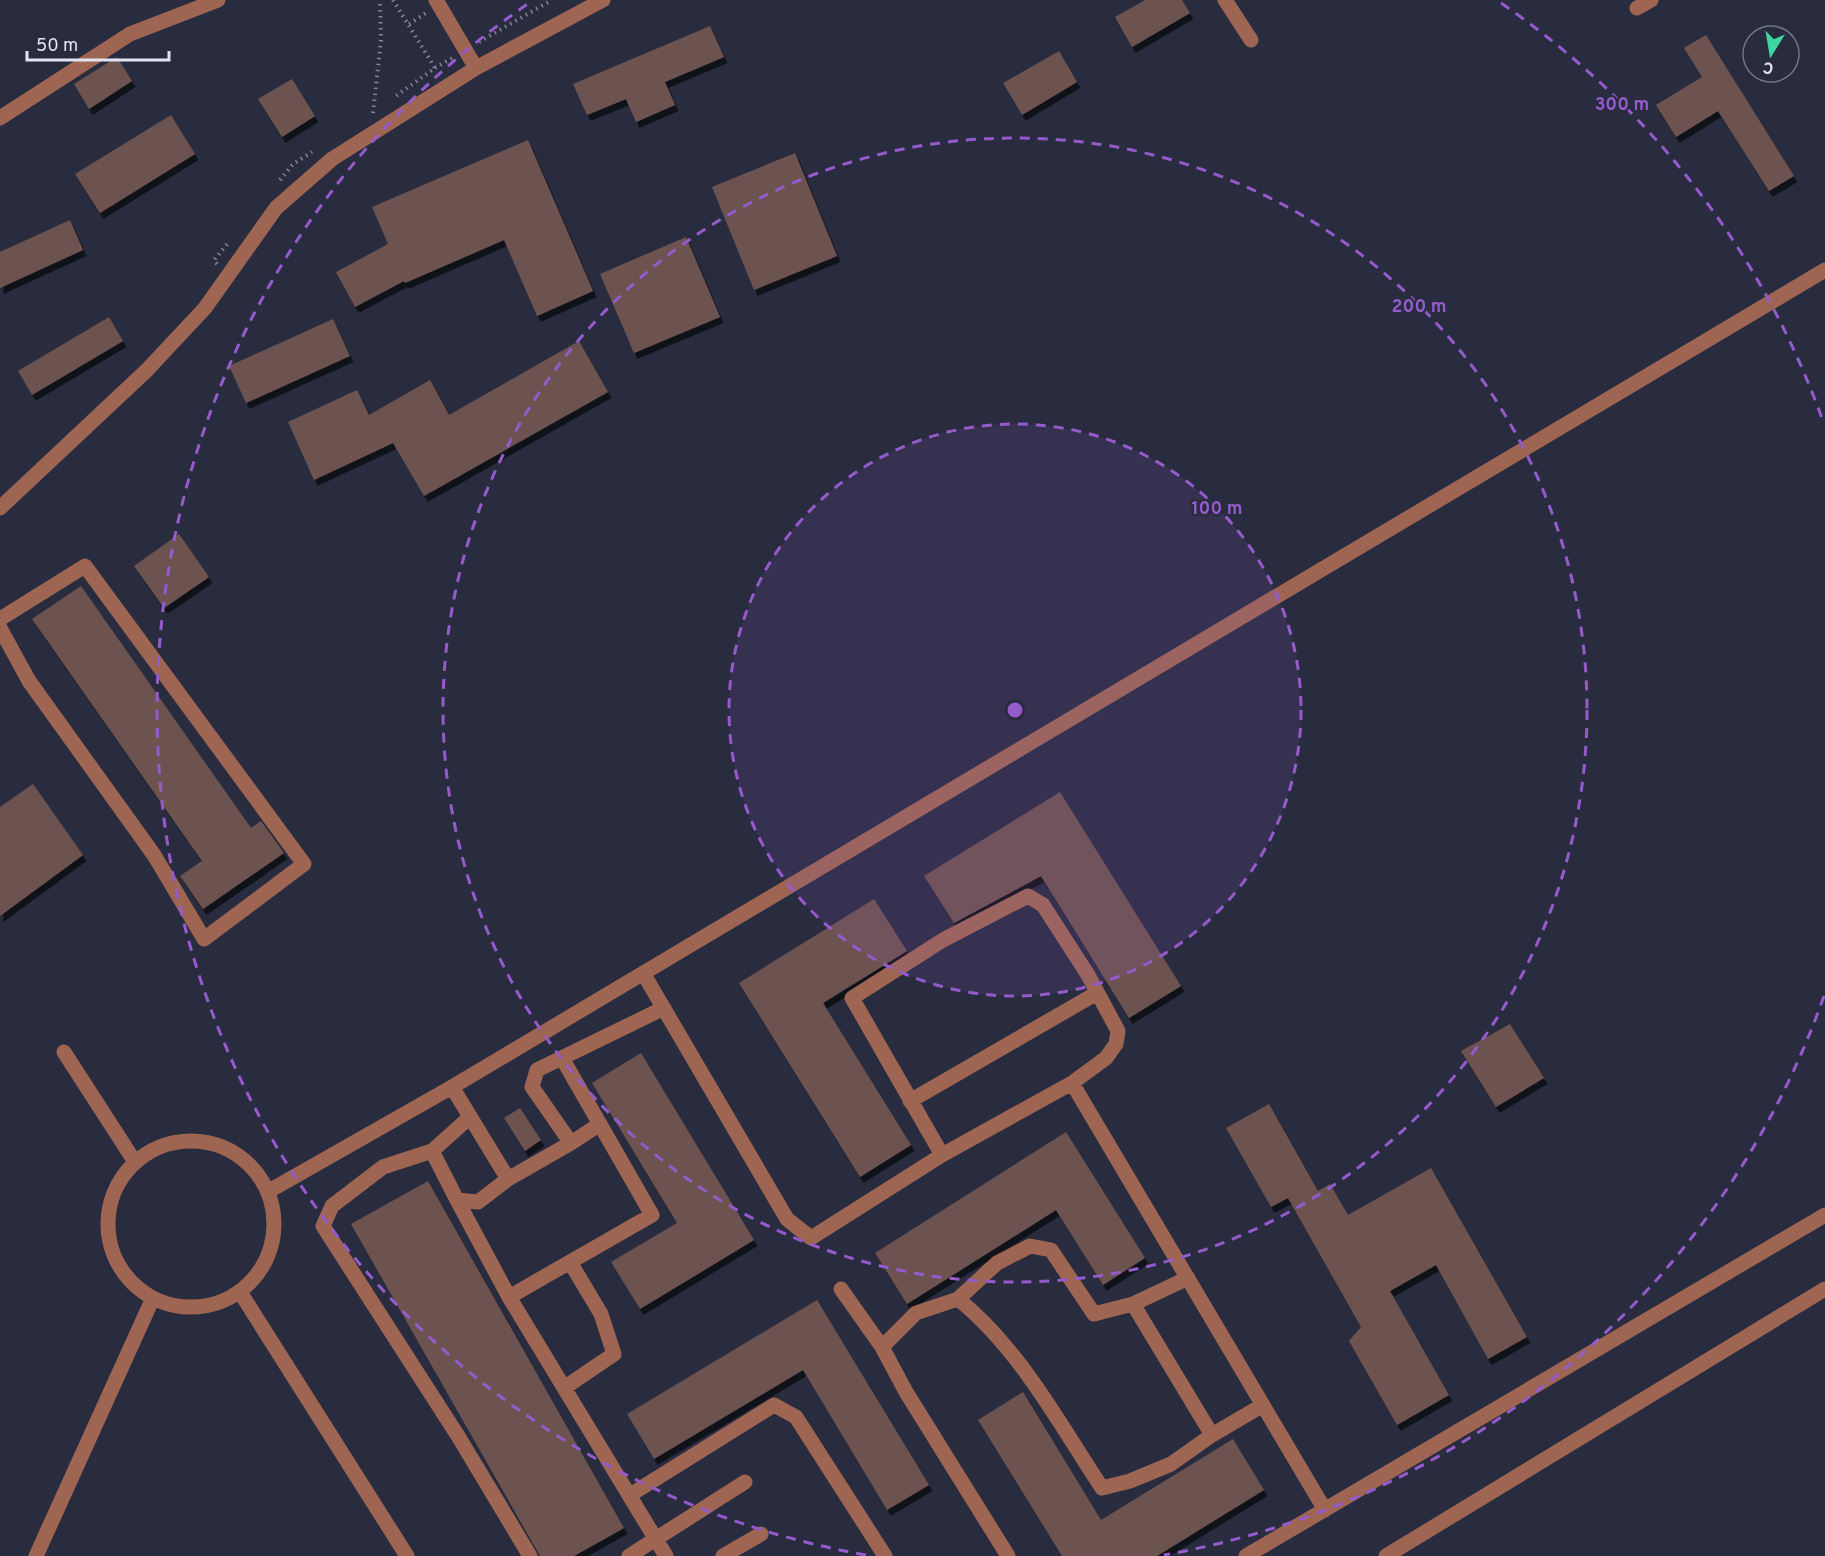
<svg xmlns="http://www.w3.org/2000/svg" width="1825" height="1556" font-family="Overpass,sans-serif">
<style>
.building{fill:#6d534f;filter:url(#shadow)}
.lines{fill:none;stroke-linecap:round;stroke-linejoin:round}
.path{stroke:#838596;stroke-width:4;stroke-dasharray:1.5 4.5;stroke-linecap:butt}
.minor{stroke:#9e6652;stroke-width:15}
.ring{fill:none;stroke:#955acc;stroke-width:3;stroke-dasharray:10 8}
.centre{fill:#955acc;stroke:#292c3f;stroke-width:3}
.ring-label{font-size:18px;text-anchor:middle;font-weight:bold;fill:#955acc;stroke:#292c3f;stroke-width:4.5;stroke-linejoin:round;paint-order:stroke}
</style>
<defs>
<filter id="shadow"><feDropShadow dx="3.5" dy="6" stdDeviation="0" flood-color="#0009"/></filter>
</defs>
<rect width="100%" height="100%" fill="#292c3f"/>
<path class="building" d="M1145,0H1182L1190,13L1132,47L1115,17Z
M710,26L724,57L665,82L675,105L636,122L626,99L587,115L573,84Z
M1706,35L1794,176L1769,191L1718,111L1676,137L1656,105L1702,77L1684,48Z
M1059,51L1077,82L1022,115L1003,83Z
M117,57L132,81L89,109L74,84Z
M292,79L315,116L282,137L258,99Z
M171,115L195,154L100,213L75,174Z
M528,140L593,291L537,316L504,240L405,283L404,281L355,307L336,272L388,244L372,207Z
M795,153L837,256L754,290L712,187Z
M70,220L83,250L0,288V252Z
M686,237L720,317L634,353L600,274Z
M109,317L123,341L32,395L18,371Z
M333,319L350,356L246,403L229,366Z
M579,341L608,392L424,496L393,443L314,480L288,422L357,390L369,415L430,380L449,415Z
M179,534L209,577L164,608L134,566Z
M81,586L251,828L261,821L284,853L203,909L180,876L202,861L32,619Z
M33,784L83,855L0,916V807Z
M1060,792L1181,986L1129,1018L1041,876L954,923L924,876Z
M874,899L907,951L823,1003L911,1145L860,1177L739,983Z
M1510,1024L1544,1078L1496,1107L1461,1051Z
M641,1053L754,1240L640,1309L611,1262L677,1223L592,1083Z
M1269,1104L1318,1191L1330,1184L1348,1215L1431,1168L1527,1337L1488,1359L1436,1265L1390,1291L1449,1395L1397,1425L1349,1341L1361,1327L1288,1198L1271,1207L1226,1128Z
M520,1108L541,1140L525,1151L504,1118Z
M1066,1132L1145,1258L1103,1285L1056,1210L907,1304L875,1253Z
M428,1181L624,1528L574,1556H540L351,1224Z
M817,1300L929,1485L887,1510L803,1370L654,1459L627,1414Z
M1023,1392L1101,1520L1233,1439L1264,1490L1157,1556H1062L978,1420Z"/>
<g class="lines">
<path class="path" d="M393,0L435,68L396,96
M409,24L426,13
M479,42L552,0
M435,68L452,58
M373,113L381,40L380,0
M280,180L293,164L312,152
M217,264L214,260L229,242"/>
<path class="minor" d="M436,0L476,68
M1225,0L1251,40
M1637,8L1651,0
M0,118L130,34L218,0
M0,508L147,370L205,308L276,208L332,159L476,68L603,0
M0,619L85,566L304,864L204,939L154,855L29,681L0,628
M1028,896L1043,905L1088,975L1118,1031L1116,1044L1106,1058L1072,1083L942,1155L852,998L943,940Z
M643,973L787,1219L811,1238L942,1155
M64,1052L135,1162
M1072,1083L1325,1510
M452,1087L508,1179L571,1143L532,1087L537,1070L664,1008
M910,1101L1097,993
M470,1117L432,1151L457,1200L478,1202L508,1179
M108 1224a83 83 0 1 1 166 0a83 83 0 1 1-166 0Z
M571,1143L600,1124
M432,1151L383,1167L332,1206L323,1226L458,1436L530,1556
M269,1191L452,1087L1825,270
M457,1200L509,1297L666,1556
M841,1289L882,1347
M240,1292L407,1556
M509,1297L652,1215L562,1058
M958,1299L997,1263L1030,1246L1051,1250L1094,1314L1133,1304L1188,1278
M1133,1304L1212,1435
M564,1388L614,1354L601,1314L570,1262
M630,1495L774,1405L796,1417L885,1556
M36,1556L153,1298
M629,1556L745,1482
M723,1556L761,1534
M1008,1556L906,1392L882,1347L916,1313L958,1299C1019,1348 1059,1423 1102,1488L1130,1481L1171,1464L1212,1435L1263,1405
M1246,1556L1825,1215
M1386,1556L1825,1289"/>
</g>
<circle cx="1015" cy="710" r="286" fill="#955acc" fill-opacity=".12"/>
<g class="ring">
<circle cx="1015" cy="710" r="286"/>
<circle cx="1015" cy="710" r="572"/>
<path d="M1824 996A858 858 0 0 1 1164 1555M866 1555A858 858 0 0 1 529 3M1501 3A858 858 0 0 1 1824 424"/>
</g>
<circle cx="1015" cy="710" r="9" class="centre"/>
<g class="ring-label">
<text x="1622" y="110">300 m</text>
<text x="1419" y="312">200 m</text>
<text x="1217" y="514">100 m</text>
</g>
<g transform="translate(1771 54) rotate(191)"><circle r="28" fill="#292c3f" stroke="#737686" stroke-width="1.5"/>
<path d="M0-4.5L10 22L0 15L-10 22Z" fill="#40d4a2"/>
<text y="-9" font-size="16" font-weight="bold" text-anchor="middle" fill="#e2e4f1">С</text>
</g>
<path d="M27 51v9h142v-9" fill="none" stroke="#e2e4f1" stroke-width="3"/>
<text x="36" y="51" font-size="18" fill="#e2e4f1" stroke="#292c3f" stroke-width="4.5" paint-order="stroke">50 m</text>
</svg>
